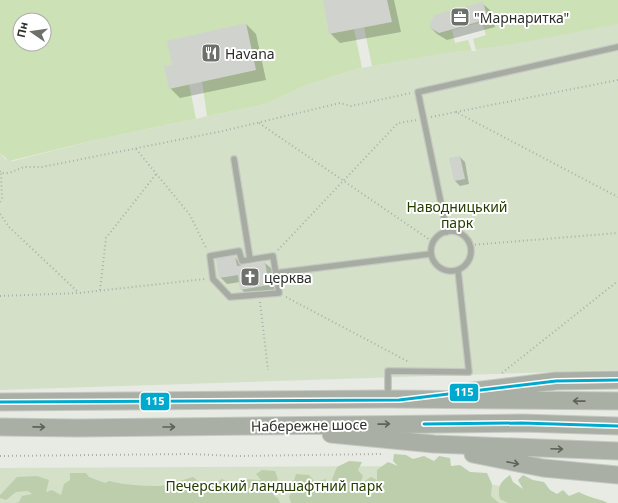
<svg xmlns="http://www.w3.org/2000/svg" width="618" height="503" font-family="'Noto Sans',sans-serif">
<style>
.green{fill:#d4e1c8}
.forest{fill:#bdceac}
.water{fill:#cce1b6;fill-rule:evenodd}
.pier{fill:#e7ebe4}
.shadow{fill:#0003}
.building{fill:#d0d3cd}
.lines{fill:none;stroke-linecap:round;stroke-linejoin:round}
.lane-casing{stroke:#c6c8c3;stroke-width:8}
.primary-casing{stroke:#c6c8c3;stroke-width:19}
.path{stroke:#abafa8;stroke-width:2;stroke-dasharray:1 3;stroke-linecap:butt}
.lane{stroke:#a7aca3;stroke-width:5.5}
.primary{stroke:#a9afa4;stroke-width:17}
.bus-1-casing{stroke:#fff;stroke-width:6}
.bus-1{stroke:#00a9ce;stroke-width:3}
.oneway{stroke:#5f625b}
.labels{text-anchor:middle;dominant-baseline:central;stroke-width:4;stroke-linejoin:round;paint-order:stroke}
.poi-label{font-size:14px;fill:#2d2f2a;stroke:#fff;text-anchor:start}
.park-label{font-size:14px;fill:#263e00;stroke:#fff}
.street-label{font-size:14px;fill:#2d2f2a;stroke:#fff}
.line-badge{stroke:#fff;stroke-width:1.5}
.badge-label{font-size:11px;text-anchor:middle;font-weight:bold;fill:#fff}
</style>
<rect width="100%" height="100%" fill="#e7ebe4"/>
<path class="green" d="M618,21V370L0,390V153L5,159L13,161L95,140L265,104L307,85L356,69Z
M416,466L480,482L584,503H0V468Z"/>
<path class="forest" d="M394,454L406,455L413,459L424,456L434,461L439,456L450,458L451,466L460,465L470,472L487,473L492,484L491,496L499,503H291L289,497L293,489L284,486L294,480L296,474L309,475L315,482L326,479V486L330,487L331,493L336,487L332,479L337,467L349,461L362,462L358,470L363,476L360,484L371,477L377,480V470L388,462L398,466L393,461Z
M262,470L275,471L278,479L273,487L274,496L278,498L280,503H15L19,502L22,496L32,494L28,491L16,492L6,500L0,498V495L17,477L37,476L49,480L46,492L52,490L61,495L64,484L70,480V473H86L89,477L105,483L109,481C123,485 145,486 159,486C170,485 182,480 193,477L202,484L215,483L222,479L232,484L240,479L261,480L256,474Z
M510,475L513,482L523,489L518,480L523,475L533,480L544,482L550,490L557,494L563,490L569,496L579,492C589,498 598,498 608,503H508L500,499C497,487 500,482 510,475Z"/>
<path class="water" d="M0,0H618V24L508,45L451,52L356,69L307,85L265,104L95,140L9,161L0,153ZM20,20H44V44H20Z"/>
<path class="pier" d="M482,22L486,35L473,39L476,51H472L468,40L455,43L452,30Z
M364,27L372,66L362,68L354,29Z
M202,81L207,116L196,119L189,84Z"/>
<path class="shadow" d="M324,0H394L401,32L340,43L330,33Z
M483,4L491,11L495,27L447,40L437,34L430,27Z
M246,24L256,34L266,80L180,98L170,88L173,65Z
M460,157L465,162L469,184L460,186L455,181Z
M235,257L242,266L265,263L272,269L275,292L248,296L241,289L240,282L227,284L220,277Z"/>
<path class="building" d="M323,0H387L392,22L329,34Z
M483,2L488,19L439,33L429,27L434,15Z
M246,23L256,70L169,89L164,66L172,65L167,41Z
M460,156L465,179L454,181L449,158Z
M235,256L237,266L265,262L269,285L240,290L238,275L219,278L216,259Z"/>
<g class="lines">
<g class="lane-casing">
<path id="lane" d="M234,159L250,259
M431 251a20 20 0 1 1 40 0a20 20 0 1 1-40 0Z
M447,232L418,92L618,47
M239,251L242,261L273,256L279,293L230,297L213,279L210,256Z
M276,273L430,254
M388,397V371L469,372L458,270"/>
</g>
<g class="primary-casing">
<path id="primary" d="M465,392L556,381L618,380
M0,402L387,399L618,401
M0,427L78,428L522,423L618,426
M331,434L434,444L618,451
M473,454L543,468L618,475"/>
</g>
<path class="path" d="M456,112L618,80
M431,117L456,112L618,197
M259,123L433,242
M136,149L190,215L207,250
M0,171L1,173H9L24,167H42L223,131L340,103L351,106L411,93
M0,202L2,198L1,173
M0,214L9,227L79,293
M471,245L618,233
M278,250L398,123L417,120
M100,290L106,238L157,173
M0,296L79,293L205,279
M286,297L409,362
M260,302L268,370
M502,373L618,281
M0,456L189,454L238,456L381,454"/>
<use href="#lane" class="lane"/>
<use href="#primary" class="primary"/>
<g class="bus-1-casing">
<path id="bus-1" d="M0,402L399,400L556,381L618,380
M424,424L522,423L618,426"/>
</g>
<use href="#bus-1" class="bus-1"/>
</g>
<defs><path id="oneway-shaft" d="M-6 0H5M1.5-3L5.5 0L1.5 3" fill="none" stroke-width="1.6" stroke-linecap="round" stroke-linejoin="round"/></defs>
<g class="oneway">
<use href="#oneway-shaft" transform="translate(579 401) rotate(-179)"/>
<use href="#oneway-shaft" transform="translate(384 424) rotate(-1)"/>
<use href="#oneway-shaft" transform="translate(39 427) rotate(1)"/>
<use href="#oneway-shaft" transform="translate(169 427)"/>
<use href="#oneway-shaft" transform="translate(557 449) rotate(2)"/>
<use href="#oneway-shaft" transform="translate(513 463) rotate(11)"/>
</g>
<defs>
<g id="office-square" transform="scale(1)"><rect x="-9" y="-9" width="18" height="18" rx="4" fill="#6e716b" stroke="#fff"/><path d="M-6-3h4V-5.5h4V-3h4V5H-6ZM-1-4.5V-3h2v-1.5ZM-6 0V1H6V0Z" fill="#fff"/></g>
<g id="restaurant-square" transform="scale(1)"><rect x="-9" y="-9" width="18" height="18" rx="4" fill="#6e716b" stroke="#fff"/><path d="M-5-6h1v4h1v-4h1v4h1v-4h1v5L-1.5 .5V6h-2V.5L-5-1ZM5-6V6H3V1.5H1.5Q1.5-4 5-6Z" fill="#fff"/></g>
<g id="church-square" transform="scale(1)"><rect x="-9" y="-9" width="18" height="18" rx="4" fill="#6e716b" stroke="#fff"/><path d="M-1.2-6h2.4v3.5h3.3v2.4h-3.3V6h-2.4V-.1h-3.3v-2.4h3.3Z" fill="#fff"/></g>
</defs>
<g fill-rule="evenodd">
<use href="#office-square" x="460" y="17"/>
<use href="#restaurant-square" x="211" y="53"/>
<use href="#church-square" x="250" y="277"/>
</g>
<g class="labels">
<g class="poi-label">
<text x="474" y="17">"Марнаритка"</text>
<text x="225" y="53">Havana</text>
<text x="264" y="277">церква</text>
</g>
<g class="park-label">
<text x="457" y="206">Наводницький<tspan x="457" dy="16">парк</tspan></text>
<text x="274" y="485">Печерський ландшафтний парк</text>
</g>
<g class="street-label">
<text transform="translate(309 425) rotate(-1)">Набережне шосе</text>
</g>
</g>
<g class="line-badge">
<rect x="449" y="383" width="30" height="19" rx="4" fill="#00a9ce"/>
<rect x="140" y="392" width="30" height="19" rx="4" fill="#00a9ce"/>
</g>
<g class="badge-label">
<text x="464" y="396">115</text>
<text x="155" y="405">115</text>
</g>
<g transform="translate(32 32) rotate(283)"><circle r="19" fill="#ffffff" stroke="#abacaa"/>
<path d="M0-3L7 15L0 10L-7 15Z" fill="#6e716b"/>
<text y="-6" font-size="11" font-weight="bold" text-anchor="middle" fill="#2d2f2a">Пн</text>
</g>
</svg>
